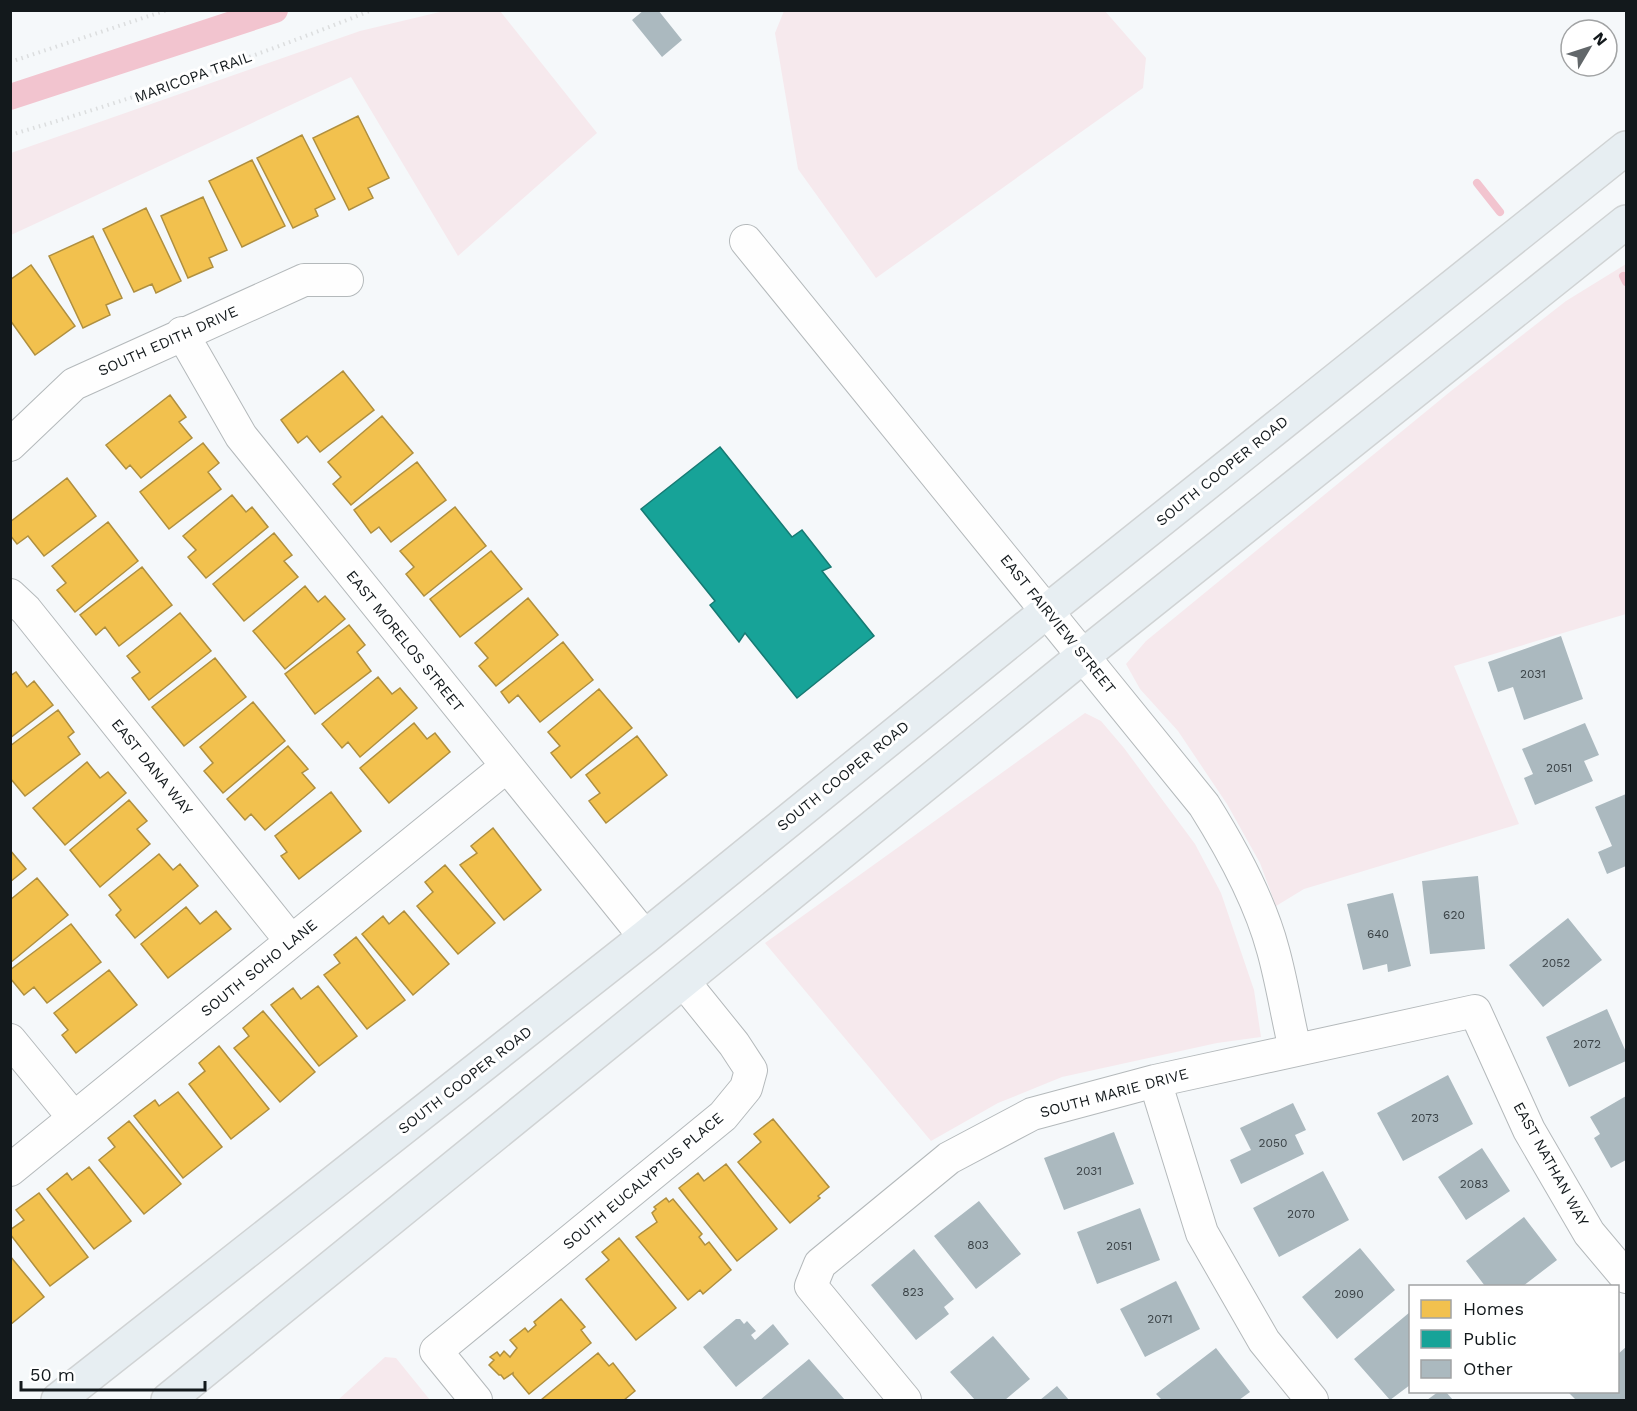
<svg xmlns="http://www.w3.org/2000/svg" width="1637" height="1411" font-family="'Work Sans',sans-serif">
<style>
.green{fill:#f6e9ed}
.homes{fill:#f2c14e;stroke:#af8f3f;stroke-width:1.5}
.public{fill:#17a398;stroke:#167a73;stroke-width:1.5}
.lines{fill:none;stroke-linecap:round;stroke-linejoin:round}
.stream{stroke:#f2c4cf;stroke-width:8}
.canal{stroke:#f2c4cf;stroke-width:26}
.building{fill:#abb9bf}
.minor-casing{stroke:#b4b9bb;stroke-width:34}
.major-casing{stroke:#d0d3d4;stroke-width:36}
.path{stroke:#dcdedf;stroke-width:4;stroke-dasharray:1.5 4.5;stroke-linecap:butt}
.minor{stroke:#fefefe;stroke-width:32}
.major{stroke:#e7eef2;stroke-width:33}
.labels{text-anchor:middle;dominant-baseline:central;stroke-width:6;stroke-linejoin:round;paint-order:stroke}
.number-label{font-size:12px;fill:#394145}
.street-label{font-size:15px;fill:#13191c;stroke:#fff}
</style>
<rect width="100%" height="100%" fill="#f5f8fa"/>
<path class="green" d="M444,11H500L597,133L458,256L351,77L11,235V153L360,31Z
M784,11H1105L1146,58L1143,88L876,278L798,169L775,33Z
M1626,264V614L1454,666L1519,824L1304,889L1276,906L1260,863L1227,804L1178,731L1140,689L1126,664L1146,641L1451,391L1566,301Z
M1085,713L1101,721L1124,748L1195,844L1221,893L1254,990L1261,1037L1217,1043L1062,1077L998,1103L931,1141L765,943Z
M385,1357L396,1358L430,1400H338Z"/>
<path class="homes" d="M358,116L389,178L368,188L373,198L349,210L313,138Z
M302,135L335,199L315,209L318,216L293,228L257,158Z
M252,160L285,226L242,247L209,181Z
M203,197L227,250L209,258L213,267L188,278L161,216Z
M146,208L181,281L156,293L152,284L134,292L103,229Z
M93,236L122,298L106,305L110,315L83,328L49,256Z
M31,265L75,326L35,355L10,320V280Z
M343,371L374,410L320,452L307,436L298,443L281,420Z
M170,395L186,417L179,422L192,438L141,478L130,465L126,469L106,445Z
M382,416L413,453L351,505L333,484L341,477L328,462Z
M203,443L219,463L208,472L221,489L169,529L140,492Z
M417,462L446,500L391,542L379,527L371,533L354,510Z
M67,478L96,516L44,556L28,536L17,544L10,535V522Z
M232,495L246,512L252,507L268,527L206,578L188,557L196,550L183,536Z
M455,507L486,546L424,596L406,574L414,567L400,551Z
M108,522L138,561L75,612L57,590L66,583L52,566Z
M274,533L292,555L284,561L298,577L244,621L213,584Z
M491,551L522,589L460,637L430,599Z
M142,567L172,605L119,646L105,627L96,635L80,615Z
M305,586L318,602L325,596L345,619L285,669L253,631Z
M528,598L558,635L496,686L479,666L488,658L475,643Z
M180,613L211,651L149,700L132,678L140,672L127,656Z
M349,625L365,645L357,652L371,671L315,714L285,674Z
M563,642L593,680L540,722L518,695L509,703L501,692Z
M215,658L246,697L184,746L152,707Z
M16,672L27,687L34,681L53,705L10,738V676Z
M378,677L392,694L400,688L417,708L360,757L348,742L342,748L322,724Z
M599,689L632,728L571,778L551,753L560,746L548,732Z
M253,702L285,741L223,793L204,771L213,763L200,747Z
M58,710L74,732L68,737L80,754L25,796L10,778V746Z
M414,723L427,739L435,733L450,752L389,803L360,768Z
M637,736L667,775L606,823L589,801L600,793L586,775Z
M288,746L308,769L302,773L315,788L265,830L251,814L245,820L227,799Z
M87,762L100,778L108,772L126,793L65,845L33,808Z
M331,792L361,831L299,879L281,856L287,852L275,836Z
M129,800L147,821L137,829L150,844L100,887L70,850Z
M493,828L541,890L504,920L460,865L477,853L471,846Z
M10,850L26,869L10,882Z
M159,854L173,870L180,864L198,886L135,938L116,915L121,910L109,895Z
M445,865L495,923L458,954L417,906L433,892L425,882Z
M37,878L68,915L10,963V900Z
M186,907L200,924L216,911L231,929L168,978L141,944Z
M404,911L449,964L413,995L362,934L383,916L389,924Z
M71,924L101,962L47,1003L34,987L24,995L10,978V970Z
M356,937L405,1000L367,1029L324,975L340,963L334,955Z
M109,970L137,1005L76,1053L62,1035L68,1030L54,1013Z
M318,986L357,1036L319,1066L271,1005L293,988L301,999Z
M263,1011L315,1072L280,1102L234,1048L249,1036L243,1028Z
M219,1046L269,1109L231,1139L189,1084L205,1071L199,1063Z
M178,1092L222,1147L183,1178L134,1116L155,1100L159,1106Z
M773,1119L829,1187L818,1196L820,1198L790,1223L738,1162L761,1142L754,1134Z
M129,1121L181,1184L144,1214L99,1160L115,1147L108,1138Z
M726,1164L777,1229L737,1261L679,1188L698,1173L704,1181Z
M89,1167L131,1221L94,1249L47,1189L67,1173L72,1180Z
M39,1193L88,1257L50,1286L10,1234V1230L24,1220L16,1210Z
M666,1198L669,1202L673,1199L702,1234L699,1237L705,1245L709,1242L731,1270L703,1294L700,1290L688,1300L636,1237L657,1222L652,1213L656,1209L654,1207Z
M619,1238L676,1308L636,1340L586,1279L609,1260L602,1252Z
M10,1256L44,1297L10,1325Z
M561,1299L585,1327L581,1330L591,1343L529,1394L513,1375V1373L504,1379L501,1375H499L489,1365L494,1360L490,1357L497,1352L500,1356L504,1351L510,1357L517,1348L510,1340L525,1328L528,1332L536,1325L534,1322Z
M598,1353L609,1366L613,1363L635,1391L624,1400H541Z"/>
<path class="public" d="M720,447L792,537L802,530L831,567L822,571L874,636L797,698L745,633L739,642L710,605L715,601L641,509Z"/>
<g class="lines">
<path class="stream" d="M1477,183L1500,212
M1623,276L1626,282"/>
<path class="canal" d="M10,97L275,10"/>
</g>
<path class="building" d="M644,10H658L682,40L662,57L632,20Z
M1561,636L1583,699L1524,720L1513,687L1498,692L1488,662Z
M1585,723L1599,755L1584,761L1593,781L1535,805L1524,778L1533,774L1522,749Z
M1626,794V866L1607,874L1598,852L1612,846L1595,807Z
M1478,876L1485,949L1430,954L1422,881Z
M1393,893L1411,966L1388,972L1387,964L1363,970L1347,904Z
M1568,918L1602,960L1543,1007L1509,965Z
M1607,1009L1626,1052V1061L1569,1087L1546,1037Z
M1448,1075L1473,1124L1403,1161L1377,1113Z
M1626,1096V1160L1611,1168L1594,1138L1600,1134L1590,1117Z
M1293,1103L1306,1130L1295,1135L1304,1154L1241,1184L1230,1160L1251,1150L1240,1128Z
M1114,1132L1134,1184L1064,1210L1044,1158Z
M1482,1148L1510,1191L1466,1220L1438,1177Z
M1323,1171L1349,1220L1279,1257L1253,1208Z
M979,1201L1021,1254L976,1289L934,1236Z
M1140,1208L1160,1260L1097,1284L1077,1232Z
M1524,1217L1557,1260L1523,1286H1485L1466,1261Z
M1360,1248L1395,1290L1337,1339L1302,1297Z
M914,1249L954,1299L944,1307L949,1314L916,1340L871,1285Z
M1176,1281L1200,1329L1145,1357L1120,1309Z
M1410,1312V1385L1390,1400L1354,1359Z
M736,1319H740L744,1324L747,1321L756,1331L751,1335L755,1340L773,1324L789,1344L736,1387L703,1347Z
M993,1336L1030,1379L1005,1400H975L950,1372Z
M1626,1347V1400H1576L1568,1392H1618V1354Z
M1216,1348L1250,1392L1239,1400H1162L1156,1394Z
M809,1359L845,1400H760Z
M1057,1386L1069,1400H1040Z
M1438,1392H1446L1453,1400H1427Z"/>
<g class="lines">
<g class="minor-casing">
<path id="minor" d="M746,241L1204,805C1231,848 1260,901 1273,950C1282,982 1287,1016 1295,1049
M182,333L241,436L645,937
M10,445L74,384L304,280H347
M10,595L26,610L291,941
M10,1040L74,1118
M1155,1081L1202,1233L1264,1341L1312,1400
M10,1170L507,766
M476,1400L436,1351L723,1116L746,1088L751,1070L734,1044L684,982
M905,1400L811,1286L820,1264L949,1158L1032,1114L1155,1081L1475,1011L1529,1130L1589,1233L1626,1277"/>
</g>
<g class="major-casing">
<path id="major" d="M58,1400L645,937L1047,611L1626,148
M168,1400L1083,656L1626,222"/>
</g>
<path class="path" d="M10,62L167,10
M10,135C133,99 253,58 372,10"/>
<use href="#minor" class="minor"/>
<use href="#major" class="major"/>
</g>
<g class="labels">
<g class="number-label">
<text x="1533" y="674">2031</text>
<text x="1559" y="768">2051</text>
<text x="1454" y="915">620</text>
<text x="1378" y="934">640</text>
<text x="1556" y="963">2052</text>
<text x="1587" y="1044">2072</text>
<text x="1425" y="1118">2073</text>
<text x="1273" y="1143">2050</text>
<text x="1089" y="1171">2031</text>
<text x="1474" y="1184">2083</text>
<text x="1301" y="1214">2070</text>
<text x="978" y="1245">803</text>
<text x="1119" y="1246">2051</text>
<text x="913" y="1292">823</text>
<text x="1349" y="1294">2090</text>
<text x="1160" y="1319">2071</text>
</g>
<g class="street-label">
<text transform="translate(193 77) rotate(-20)">MARICOPA TRAIL</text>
<text transform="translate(168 341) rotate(-24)">SOUTH EDITH DRIVE</text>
<text transform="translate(1222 471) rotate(-39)">SOUTH COOPER ROAD</text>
<text transform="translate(1058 624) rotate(51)">EAST FAIRVIEW STREET</text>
<text transform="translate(405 641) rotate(51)">EAST MORELOS STREET</text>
<text transform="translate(152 767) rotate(51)">EAST DANA WAY</text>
<text transform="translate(843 776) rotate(-39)">SOUTH COOPER ROAD</text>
<text transform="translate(259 968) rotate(-39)">SOUTH SOHO LANE</text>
<text transform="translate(465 1080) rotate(-38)">SOUTH COOPER ROAD</text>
<text transform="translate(1114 1093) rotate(-15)">SOUTH MARIE DRIVE</text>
<text transform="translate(1551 1164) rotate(61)">EAST NATHAN WAY</text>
<text transform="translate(643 1181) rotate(-40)">SOUTH EUCALYPTUS PLACE</text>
</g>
</g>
<rect width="1637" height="1411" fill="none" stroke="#13191c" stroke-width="24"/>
<rect x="1409" y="1285" width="210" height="108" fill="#ffffff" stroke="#a1a3a4" stroke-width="1.5"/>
<rect x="1421" y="1300" width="30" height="18" fill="#f2c14e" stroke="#a1a3a4" stroke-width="1.5"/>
<text x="1463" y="1315" font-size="18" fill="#13191c">Homes</text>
<rect x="1421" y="1330" width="30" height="18" fill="#17a398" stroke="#a1a3a4" stroke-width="1.5"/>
<text x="1463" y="1345" font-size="18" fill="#13191c">Public</text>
<rect x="1421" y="1360" width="30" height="18" fill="#abb9bf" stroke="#a1a3a4" stroke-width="1.5"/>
<text x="1463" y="1375" font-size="18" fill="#13191c">Other</text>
<g transform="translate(1589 48) rotate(51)"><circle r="28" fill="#ffffff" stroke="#a1a3a4" stroke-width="1.5"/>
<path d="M0-4.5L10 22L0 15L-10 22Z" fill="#62676a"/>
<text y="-9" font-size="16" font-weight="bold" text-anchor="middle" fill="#13191c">N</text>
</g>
<path d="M21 1381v9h184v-9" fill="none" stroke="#13191c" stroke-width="3"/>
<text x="30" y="1381" font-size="18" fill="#13191c" stroke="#ffffff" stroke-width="4.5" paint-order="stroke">50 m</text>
</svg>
